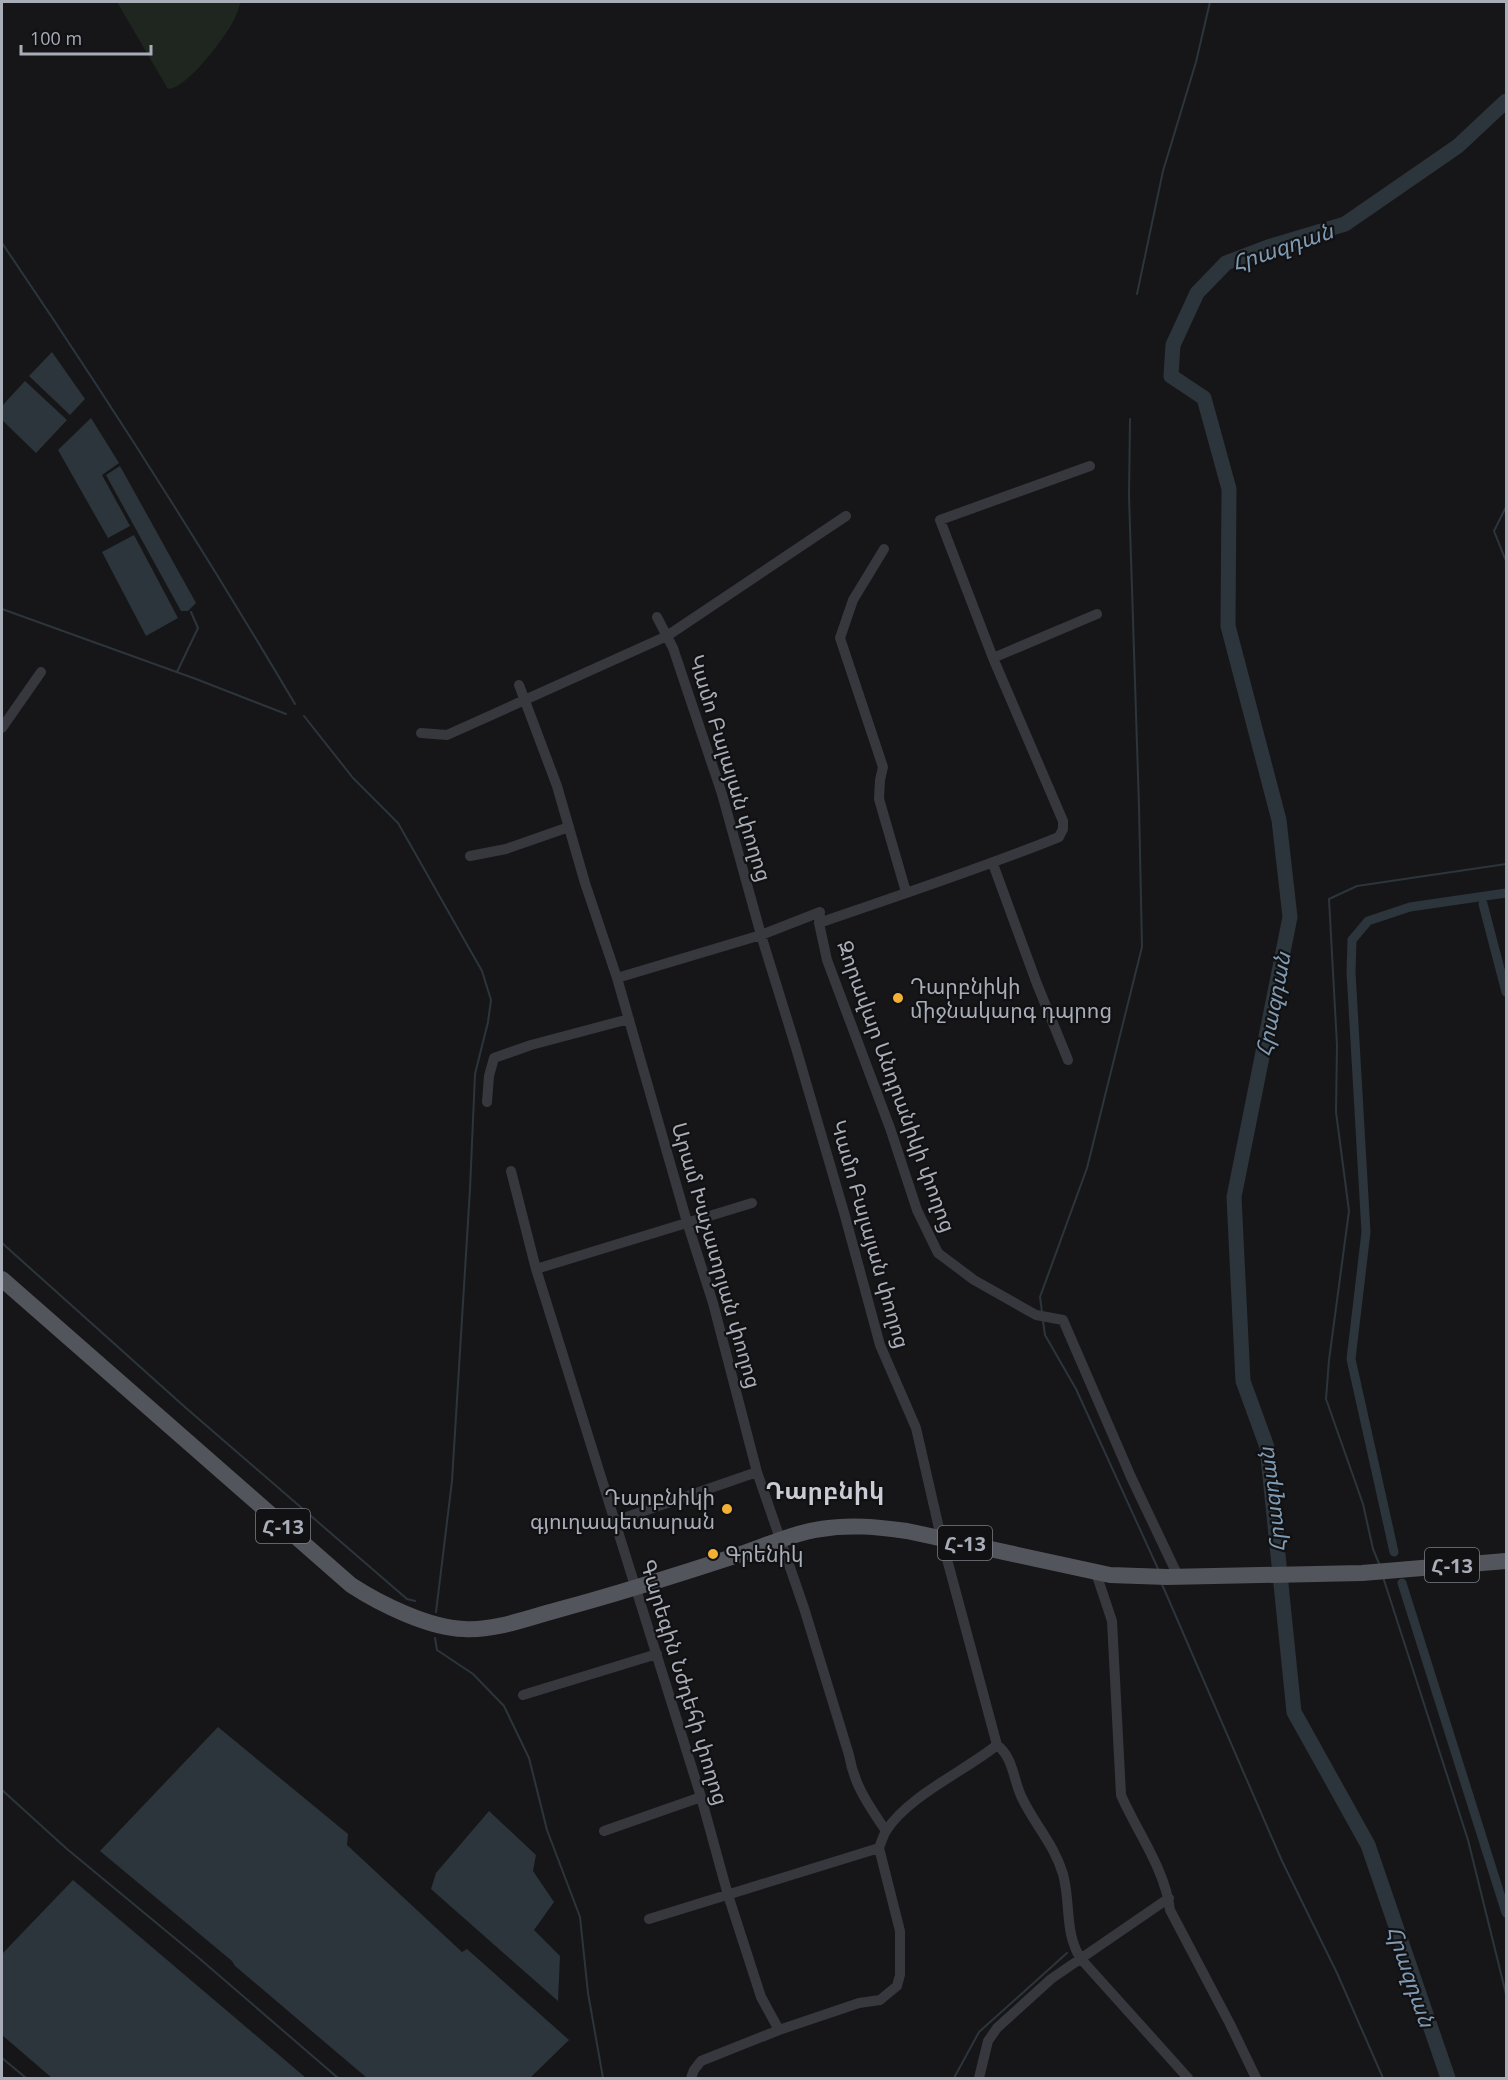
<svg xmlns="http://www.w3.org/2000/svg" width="1508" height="2080" font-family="'Open Sans','Noto Sans Armenian',sans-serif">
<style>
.green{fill:#1e261f}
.water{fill:#2c353c}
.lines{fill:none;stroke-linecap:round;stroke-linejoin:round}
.stream{stroke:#2c353c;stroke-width:2}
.canal{stroke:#2c353c;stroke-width:9}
.river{stroke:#2c353c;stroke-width:15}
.minor{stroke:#37383d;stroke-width:10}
.primary{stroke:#53555c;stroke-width:16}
.poi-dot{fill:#f2b134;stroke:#111113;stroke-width:2}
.labels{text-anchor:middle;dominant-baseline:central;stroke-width:4.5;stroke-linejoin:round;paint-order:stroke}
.shield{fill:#111113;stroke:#7b7e86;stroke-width:1.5}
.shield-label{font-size:20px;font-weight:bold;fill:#a8adb8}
.street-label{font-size:21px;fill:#a8adb8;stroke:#111113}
.poi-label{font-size:21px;fill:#a8adb8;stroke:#111113;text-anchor:start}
.water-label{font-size:22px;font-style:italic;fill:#7f9bb3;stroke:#111113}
.quarter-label{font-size:24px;font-weight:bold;fill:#c9ccd4;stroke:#111113}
</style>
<rect width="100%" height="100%" fill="#161618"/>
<path class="green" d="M117,2H116H241C238,10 235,20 230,27C220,43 186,89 168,89Z"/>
<path class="water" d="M52,352L85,399L70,415L29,376Z
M25,381L67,420L36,453L2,420V406Z
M91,418L119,463L102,475L130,526L108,538L58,450Z
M120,466L196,603L188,611H181L106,475Z
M134,535L178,618L146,636L102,552Z
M218,1727L348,1834L347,1845L462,1952L467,1949L569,2040L530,2078H367L235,1966L232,1961L100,1851Z
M489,1811L536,1855L533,1871L554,1902L534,1930L560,1956L558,2001L431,1889L436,1873Z
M73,1880L306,2078H52L2,2035V1954Z"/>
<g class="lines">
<path class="stream" d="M2,243C104,393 202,547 295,704
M1137,294L1163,171L1196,62L1210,2
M1506,507L1494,531L1506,561
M2,609L196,679L286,714
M177,672L198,628L191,612
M304,716L353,778L398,823L482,971L491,1000L488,1022L475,1074L470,1189L452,1481L436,1612
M2,1243L186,1408L407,1599L415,1601
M1042,1312L1040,1297L1087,1168L1142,947L1139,806L1129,496L1130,419
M1043,1321L1045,1335L1076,1389L1159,1571
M1380,1566L1373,1549L1363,1504L1326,1399L1329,1360L1349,1211L1336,1112L1337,1045L1329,899L1357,886L1506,864
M1383,1577L1468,1840L1506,1994
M1161,1582L1282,1861L1337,1973L1383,2078
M435,1638L437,1650L473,1674L504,1706L529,1758L547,1830L580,1917L588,1993L603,2078
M2,1790L67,1849L200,1959L338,2078
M2,2058L26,2078
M954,2078L979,2032L1067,1953"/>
<path class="canal" d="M1483,904L1506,992
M1394,1552L1351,1359L1366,1232L1351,972L1352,940L1368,921L1410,907L1506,893
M1402,1583L1506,1913"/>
<path class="river" d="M1448,2078L1368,1845L1294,1712L1267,1447L1243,1381L1234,1197L1290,917L1279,820L1228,626L1229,489L1204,398L1171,376L1173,345L1197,293L1226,263L1268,247L1345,224L1458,146L1506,101"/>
<path class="minor" d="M1090,466L940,520L993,658L1063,821V829L1059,837C980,869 900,895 819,923L827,960L890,1128L917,1210L938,1253L974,1280L1036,1315L1063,1320L1131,1477L1178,1576
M884,549L853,600L840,638L883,767L880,780L879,799L906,892
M657,617L673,648L722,794L761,935L796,1048L845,1216L880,1345L916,1428L941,1537L997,1745C1014,1758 1013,1780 1022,1798C1035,1825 1054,1844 1063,1874C1071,1903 1064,1933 1081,1959L1188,2078
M993,658L1097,614
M519,685L557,786L585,883L617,978L687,1222L713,1303L757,1472L804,1608L849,1755C854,1785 869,1806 886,1831
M2,728L41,672
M421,733L447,735L667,636L846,516
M470,856L506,849L569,827
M993,864L1037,984L1068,1060
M617,978L761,935L820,912L819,923
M487,1102L489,1076L494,1058L531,1045L629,1019
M511,1171L536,1269L701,1797L728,1895L761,1997L779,2030
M536,1269L752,1203
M615,1521L757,1472
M1096,1573L1112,1621L1121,1795C1137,1832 1165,1869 1170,1910L1230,2024L1256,2078
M523,1695L657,1654
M604,1831L701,1797
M649,1919L879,1848
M691,2078L694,2070L701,2061L779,2030L859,2003L880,2000L897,1986L900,1975V1931L879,1848C881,1843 883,1836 886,1831C908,1796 965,1771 997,1745
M979,2078L988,2041L997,2028L1051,1979L1169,1898"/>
<path class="primary" d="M2,1279L351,1585C380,1604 429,1628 464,1629C496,1631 530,1617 561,1609C620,1593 677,1575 735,1556C763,1547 792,1533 821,1529C850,1524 878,1527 907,1531L1110,1575L1167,1577L1362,1573L1506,1561"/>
</g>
<g class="poi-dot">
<circle cx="898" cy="998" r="6"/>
<circle cx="727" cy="1509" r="6"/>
<circle cx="713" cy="1554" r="6"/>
</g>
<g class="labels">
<g class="shield">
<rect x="256" y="1509" width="54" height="34" rx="4.5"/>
<rect x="938" y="1526" width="54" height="34" rx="4.5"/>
<rect x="1425" y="1548" width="54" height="34" rx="4.5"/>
</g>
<g class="shield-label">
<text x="283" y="1526">Հ-13</text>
<text x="965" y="1543">Հ-13</text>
<text x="1452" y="1565">Հ-13</text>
</g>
<g class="street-label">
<text transform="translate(731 768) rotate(73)">Կամո Բալայան փողոց</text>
<text transform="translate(897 1086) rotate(70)">Զորավար Անդրանիկի փողոց</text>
<text transform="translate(871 1234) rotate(74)">Կամո Բալայան փողոց</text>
<text transform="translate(717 1255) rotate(74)">Արամ Խաչատրյան փողոց</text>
<text transform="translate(685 1682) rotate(73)">Գարեգին Նժդեհի փողոց</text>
</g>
<g class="poi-label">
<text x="910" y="986">Դարբնիկի<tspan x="910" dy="24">միջնակարգ դպրոց</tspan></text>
<text x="715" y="1497" text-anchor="end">Դարբնիկի<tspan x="715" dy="24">գյուղապետարան</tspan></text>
<text x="725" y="1554">Գրենիկ</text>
</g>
<g class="water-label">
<text transform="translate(1282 246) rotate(-19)">Հրազդան</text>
<text transform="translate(1272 1004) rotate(-79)">Հրազդան</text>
<text transform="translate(1271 1500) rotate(-97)">Հրազդան</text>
<text transform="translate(1412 1976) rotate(71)">Հրազդան</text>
</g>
<g class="quarter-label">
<text x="825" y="1489">Դարբնիկ</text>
</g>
</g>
<rect width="1508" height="2080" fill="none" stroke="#a8adb8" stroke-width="6"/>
<path d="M21 45v9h130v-9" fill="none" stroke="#a8adb8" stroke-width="3"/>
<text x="30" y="45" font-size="18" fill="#a8adb8" stroke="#111113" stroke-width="4.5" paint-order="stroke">100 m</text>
</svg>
